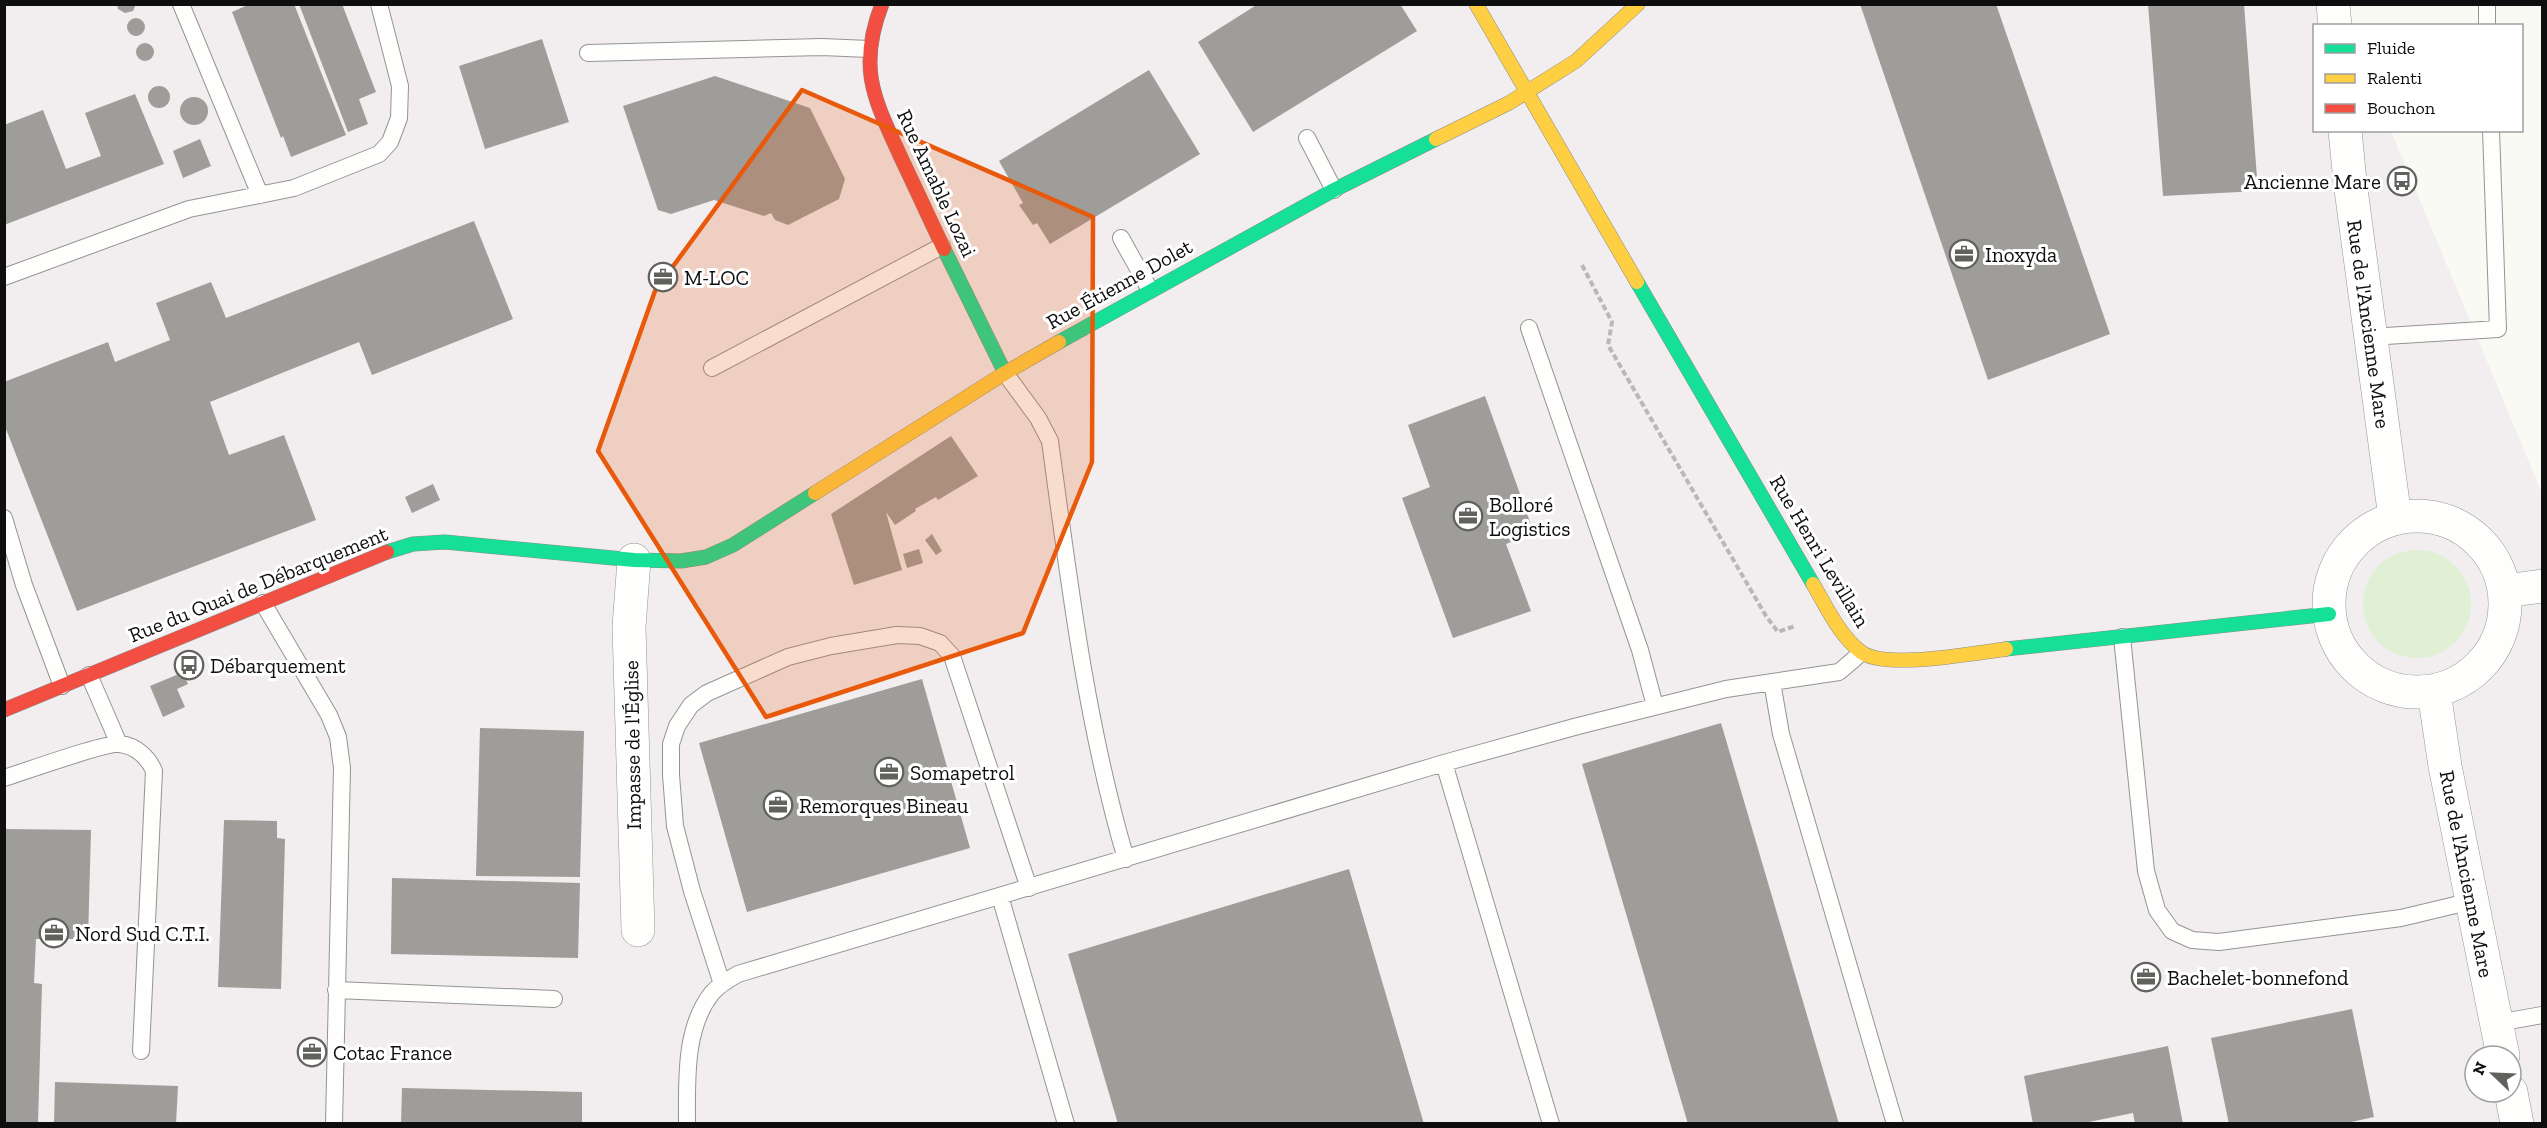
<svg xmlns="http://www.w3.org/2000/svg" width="2547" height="1128" font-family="'Zilla Slab',serif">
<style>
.industrial{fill:#f2edef;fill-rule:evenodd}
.green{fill:#e0f0d5}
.building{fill:#9e9d99}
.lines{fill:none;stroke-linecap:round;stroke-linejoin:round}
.lane-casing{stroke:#949492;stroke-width:18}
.street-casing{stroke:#949492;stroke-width:34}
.fast-casing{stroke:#8b8b88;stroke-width:15}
.slow-casing{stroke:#8b8b88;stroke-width:15}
.jam-casing{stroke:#8b8b88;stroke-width:15}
.path{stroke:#b8b8b7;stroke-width:4;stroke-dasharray:6 3;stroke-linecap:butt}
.lane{stroke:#fefefd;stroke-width:16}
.street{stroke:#fefefd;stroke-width:33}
.fast{stroke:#16e098;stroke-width:14}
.slow{stroke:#ffcf43;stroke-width:14}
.jam{stroke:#f24e42;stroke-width:14}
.marked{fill:#e8590c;fill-opacity:0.2;stroke:#e8590c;stroke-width:4.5;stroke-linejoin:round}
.labels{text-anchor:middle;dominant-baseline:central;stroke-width:6;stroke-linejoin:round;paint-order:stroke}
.poi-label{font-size:21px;fill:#0e0e0e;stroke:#fff;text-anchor:start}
.street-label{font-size:21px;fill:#0e0e0e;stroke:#fff}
</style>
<rect width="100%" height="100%" fill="#fafaf4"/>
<path class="industrial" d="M5,5H2338L2347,25L2314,26V130L2391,131L2542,493V1123L5,1124ZM2475,1056H2511V1092H2475Z"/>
<path class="green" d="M2363 604a54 54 0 1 1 108 0a54 54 0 1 1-108 0Z"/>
<path class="building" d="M117,4H136L133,11L125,13L118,9Z
M250,4H294L346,135L291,157L283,136L281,138L232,12Z
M299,4H342L376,92L359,99L368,124L348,132Z
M1258,4H1400L1417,31L1253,132L1198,42Z
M1860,4H1996L2110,334L1988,380Z
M2148,4H2244L2258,191L2163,196Z
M127 27a9 9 0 1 1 18 0a9 9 0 1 1-18 0Z
M542,39L569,122L485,149L459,66Z
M136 52a9 9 0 1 1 18 0a9 9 0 1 1-18 0Z
M1149,70L1200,154L1050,244L1037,223L1033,225L1019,205L1023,203L999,161Z
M715,76L810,108L845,179L839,199L788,225L775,220L771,213L764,216L714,200L671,214L658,210L623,106Z
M148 97a11 11 0 1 1 22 0a11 11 0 1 1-22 0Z
M135,94L164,164L4,225V125L43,110L66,169L101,156L85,113Z
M180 111a14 14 0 1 1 28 0a14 14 0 1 1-28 0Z
M200,139L211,166L183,178L173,151Z
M474,221L513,319L372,375L359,342L210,402L229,455L284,435L316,520L77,611L4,424V382L108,342L115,362L170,340L156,303L211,282L226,318Z
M1485,396L1534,533L1506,544L1531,611L1453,638L1402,498L1430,487L1408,425Z
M951,436L978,476L938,500L936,497L915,509L916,511L895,525L886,512L902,570L854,585L831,514Z
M433,484L440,500L412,513L405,497Z
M932,534L942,551L936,555L925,540Z
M919,549L923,563L907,568L903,554Z
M191,669L193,674L185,677L188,684L177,689L185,707L163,717L150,686Z
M922,679L970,848L747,912L699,743Z
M1721,723L1839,1124H1688L1582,764Z
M480,728L584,731L580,877L476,876Z
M224,820L277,821V838L285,839L281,989L218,987Z
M4,829L91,830L88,939H36L34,983L42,984L38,1124H4Z
M1349,869L1424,1124H1118L1068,954Z
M392,878L580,883L578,958L391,954Z
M2352,1009L2374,1117L2342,1124H2229L2211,1038Z
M2168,1046L2183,1124H2135L2133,1113L2079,1124H2033L2024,1076Z
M55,1082L178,1086L176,1124H54Z
M402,1088L582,1092V1124H401Z"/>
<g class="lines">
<g class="lane-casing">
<path id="lane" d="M181,4L260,195
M2487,4V26
M588,53L822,47L869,49
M1307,138L1334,190
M1121,238L1150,290
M4,277L189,209L294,188L379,154L390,142L399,118L400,86L379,4
M1529,328L1640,650L1655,706
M2370,337L2498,329L2491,130
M712,368L942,246
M1005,373L1038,418L1050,441C1069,581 1086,723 1126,859
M4,518L24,585L62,686
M263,603L329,715L338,737L342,768L334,1124
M2122,637L2146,871L2157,910L2172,931L2192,940L2219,942L2401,918L2472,901
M89,675L119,744
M1772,682L1781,734L1895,1124
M1444,763L1551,1124
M4,778C24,772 106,742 120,744C136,746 148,757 154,771L141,1051
M1000,896L1066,1124
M722,984L692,891L675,826L671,775V744L677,726L691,705L707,693L788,657L831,646L897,635L920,636L940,643L952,656L1029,888
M336,990L554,999
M2497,1023L2542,1015
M687,1124C687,1081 684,1028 712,993C719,985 729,979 738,974L1444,763L1578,726L1726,689L1839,672L1860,654"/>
</g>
<g class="street-casing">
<path id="street" d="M2333,4L2335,26
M2345,130L2350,182L2395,518
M2329 604a88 88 0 1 1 176 0a88 88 0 1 1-176 0Z
M634,560L629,627L638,930
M2505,591L2542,586
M2434,692L2445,766L2503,1056
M2511,1092L2517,1124"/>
</g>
<g class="fast-casing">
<path id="fast" d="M944,249L1005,373
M1637,282L1813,584
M1059,342L1334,190L1436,139
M387,552L413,544L445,542L634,560L681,561L706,557L733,545L815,493
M2006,649L2329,614"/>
</g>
<g class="slow-casing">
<path id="slow" d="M1476,4L1637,282
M1436,139L1509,103L1576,61L1638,4
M815,493L1005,373L1059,342
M1813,584C1827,608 1839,635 1861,652C1885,670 1974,653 2006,649"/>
</g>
<g class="jam-casing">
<path id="jam" d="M882,4C856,71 876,102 903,162C917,191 930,220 944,249
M4,710L387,552"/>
</g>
<path class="path" d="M1582,265L1612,322L1608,345L1766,616L1778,632L1795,626"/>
<use href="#lane" class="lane"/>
<use href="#street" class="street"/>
<use href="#fast" class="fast"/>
<use href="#slow" class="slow"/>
<use href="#jam" class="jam"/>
</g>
<path class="marked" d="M802,90L1093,217L1092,462L1023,633L766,717L598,451L655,291Z"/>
<defs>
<g id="bus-ring" transform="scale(1.5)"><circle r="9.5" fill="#fff" stroke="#61615e" stroke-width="1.5"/><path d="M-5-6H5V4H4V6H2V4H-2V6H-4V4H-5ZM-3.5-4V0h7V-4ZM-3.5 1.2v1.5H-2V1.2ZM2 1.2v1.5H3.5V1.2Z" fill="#61615e"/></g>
<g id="office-ring" transform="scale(1.5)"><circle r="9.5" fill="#fff" stroke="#61615e" stroke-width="1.5"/><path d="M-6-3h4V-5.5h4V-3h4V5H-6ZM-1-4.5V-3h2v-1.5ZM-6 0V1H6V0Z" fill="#61615e"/></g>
</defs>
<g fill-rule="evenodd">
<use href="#bus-ring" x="2402" y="181"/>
<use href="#office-ring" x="1964" y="254"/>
<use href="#office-ring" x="663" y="277"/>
<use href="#office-ring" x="1468" y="516"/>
<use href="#bus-ring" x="189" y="665"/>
<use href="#office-ring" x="889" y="772"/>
<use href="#office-ring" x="778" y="805"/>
<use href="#office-ring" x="54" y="933"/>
<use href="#office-ring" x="2146" y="977"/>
<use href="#office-ring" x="312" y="1052"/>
</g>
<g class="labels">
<g class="poi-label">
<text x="2381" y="181" text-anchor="end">Ancienne Mare</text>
<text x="1985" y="254">Inoxyda</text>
<text x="684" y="277">M-LOC</text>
<text x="1489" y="504">Bolloré<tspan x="1489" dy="24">Logistics</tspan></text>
<text x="210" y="665">Débarquement</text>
<text x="910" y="772">Somapetrol</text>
<text x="799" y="805">Remorques Bineau</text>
<text x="75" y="933">Nord Sud C.T.I.</text>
<text x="2167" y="977">Bachelet-bonnefond</text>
<text x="333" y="1052">Cotac France</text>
</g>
<g class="street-label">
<text transform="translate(937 183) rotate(65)">Rue Amable Lozai</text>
<text transform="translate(1119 284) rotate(-29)">Rue Étienne Dolet</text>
<text transform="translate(2369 324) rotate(82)">Rue de l'Ancienne Mare</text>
<text transform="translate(1820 551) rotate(59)">Rue Henri Levillain</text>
<text transform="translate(258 584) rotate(-22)">Rue du Quai de Débarquement</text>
<text transform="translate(632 745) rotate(-91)">Impasse de l'Église</text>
<text transform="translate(2467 874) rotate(79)">Rue de l'Ancienne Mare</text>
</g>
</g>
<rect width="2547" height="1128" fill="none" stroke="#0e0e0e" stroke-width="12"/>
<rect x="2313" y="24" width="210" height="108" fill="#ffffff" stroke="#9f9f9f" stroke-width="1.5"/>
<rect x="2325" y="44" width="30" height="9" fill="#16e098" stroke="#9f9f9f" stroke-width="1.5"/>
<text x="2367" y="54" font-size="18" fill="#0e0e0e">Fluide</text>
<rect x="2325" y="74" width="30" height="9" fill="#ffcf43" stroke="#9f9f9f" stroke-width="1.5"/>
<text x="2367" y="84" font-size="18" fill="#0e0e0e">Ralenti</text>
<rect x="2325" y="104" width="30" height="9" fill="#f24e42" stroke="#9f9f9f" stroke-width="1.5"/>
<text x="2367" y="114" font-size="18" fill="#0e0e0e">Bouchon</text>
<g transform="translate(2493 1074) rotate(293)"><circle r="28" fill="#ffffff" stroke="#9f9f9f" stroke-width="1.5"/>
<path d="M0-4.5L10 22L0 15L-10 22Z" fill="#61615e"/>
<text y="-9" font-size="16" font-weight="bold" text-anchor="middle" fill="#0e0e0e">N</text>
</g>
</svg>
